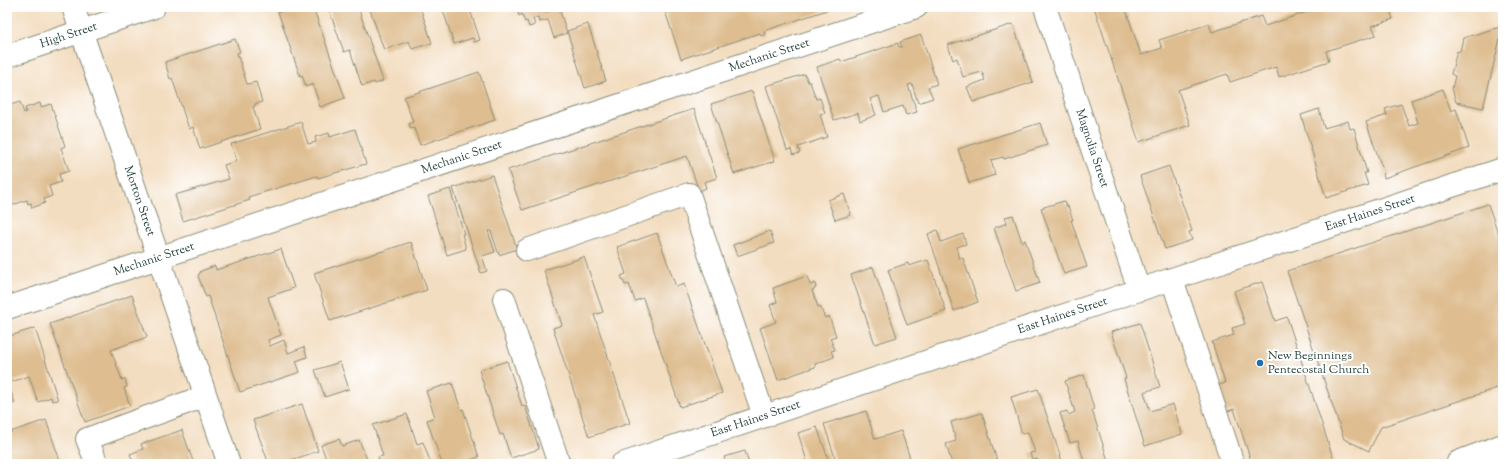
<svg xmlns="http://www.w3.org/2000/svg" width="1510" height="471" font-family="'Sorts Mill Goudy',serif">
<style>
.building{fill:#debd90}
.lines{fill:none;stroke-linecap:round;stroke-linejoin:round}
.minor-casing{stroke:#898d7a;stroke-width:24}
.minor{stroke:#fff;stroke-width:22}
.poi-dot{fill:#1f6fb2;stroke:#fff;stroke-width:1.5}
.labels{text-anchor:middle;dominant-baseline:central;stroke-width:4;stroke-linejoin:round;paint-order:stroke}
.street-label{font-size:12px;fill:#1f3d34;stroke:#fff}
.poi-label{font-size:12px;fill:#1f3d34;stroke:#fff;text-anchor:start}
</style>
<rect width="100%" height="100%" fill="#fff"/>
<filter id="ink" filterUnits="userSpaceOnUse"><feTurbulence type="fractalNoise" baseFrequency=".025" numOctaves="2"/><feDisplacementMap in="SourceGraphic" scale="8" xChannelSelector="R" yChannelSelector="G"/><feConvolveMatrix kernelMatrix="1 2 1 2 8 2 1 2 1" color-interpolation-filters="sRGB"/></filter>
<filter id="wash" filterUnits="userSpaceOnUse"><feTurbulence type="fractalNoise" baseFrequency=".012" numOctaves="4" result="noise"/><feDisplacementMap in="SourceGraphic" scale="16" xChannelSelector="R" yChannelSelector="G"/><feGaussianBlur stdDeviation="0.9" result="paint"/><feColorMatrix in="noise" values="0 0 0 0 0 0 0 0 0 0 0 0 0 0 0 0 0 1.4 0 .05"/><feComposite in="paint" operator="in"/></filter>
<g filter="url(#wash)">
<rect width="100%" height="100%" fill="#f3ddc0"/>
<g id="blocks">
<path class="building" d="M294,7H313L345,98L320,107L313,84L306,87L302,75L300,76L278,12Z
M328,7H358L383,81L375,84L374,82L362,86L350,50L344,52Z
M369,7H420L432,43L412,49L409,41L384,50Z
M442,7H469L480,40L474,42L473,38L454,44Z
M518,7H544L546,12L559,8L567,33L554,38L548,20L539,22L538,17L533,19L535,25L529,27L527,21L525,22L522,14L519,16L517,9H518Z
M665,7H702V10L708,8L707,7H836L764,31L765,34L761,36L760,33L681,59L664,8Z
M1094,7H1125L1141,55L1162,48L1159,40L1209,24L1212,32L1261,16L1265,26L1313,10L1312,7H1389L1393,19L1372,26L1376,35L1326,51L1329,61L1279,77L1276,67L1230,82L1227,74L1178,90L1190,125L1139,142Z
M588,24L606,81L585,88L567,31Z
M1013,24L1033,82L973,102L967,87L985,80L982,72L963,77L957,58L953,60L948,45Z
M1503,26L1483,108L1456,102L1452,88L1455,76L1451,74L1457,51L1460,52L1463,38Z
M921,35L937,84L928,87L933,98L918,103L912,84L908,85L917,112L906,115L903,106L884,112L879,96L870,99L876,115L860,121L858,113L834,120L817,67L840,59L841,62L898,43L899,47H902L900,42Z
M235,39L240,52L237,53L247,84L256,82L262,102L255,104V106L253,107L260,129L200,149L193,127L189,129L172,78L170,79L165,62Z
M479,72L495,120L420,145L414,128L411,129L409,124L413,122L404,97Z
M805,74L808,82H810L816,99L820,98L825,113L820,114L827,137L798,147L800,153L793,155L791,149L787,150L766,86Z
M1443,89L1451,111L1456,109L1469,148L1384,178L1383,174L1384,173L1366,122L1387,115L1385,109L1401,104L1409,126L1418,123L1411,100Z
M752,91L775,161L734,174L711,104Z
M20,102L24,113L26,112L25,108L40,103L41,107L51,104L65,146L61,148L69,171L59,174L61,182L49,186L52,196L44,199L45,203L32,208L31,203L28,204L27,200L7,207V106Z
M694,109L717,178L704,182L706,188L699,191L687,156L522,210L508,170Z
M1319,109L1324,128L1348,121L1350,129L1354,128L1367,173H1364L1368,185L1326,198L1301,115Z
M301,122L308,144L316,142L315,137L329,133L330,137L355,129L366,164L318,178L317,176L248,197L250,200L183,221L175,195L229,179L224,165L237,161L231,144Z
M1040,123L1047,145L1004,159L1003,157L991,160L995,175L969,183L958,149Z
M1169,166L1192,231L1189,232L1192,240L1165,249L1140,176Z
M492,175L517,249L499,255L491,231H488L495,252L482,256L487,271L481,273L453,188Z
M450,189L464,234H462L466,249L447,255L428,196Z
M844,194L851,215L835,220L828,200Z
M1064,201L1066,206H1068L1073,220H1071L1087,267L1064,274L1041,208Z
M1488,204L1503,248V386L1381,427L1369,451L1344,439L1287,271Z
M1013,215L1022,242L1025,240L1040,283L1016,291L994,228L1007,223L1005,217Z
M937,230L941,242L963,234L966,244L957,247L960,259L963,258L978,302L954,311L928,234Z
M770,231L774,243L737,256L733,245Z
M657,233L676,287L684,284L722,393L680,407L643,298L635,301L629,284L625,285L621,276L626,274L617,247Z
M411,242L427,290L330,321L314,273Z
M281,249L294,288L268,297L281,335L268,340L270,346L284,340L288,353L304,347L307,357L296,361L300,372L240,392L208,296L206,297L198,276L201,271L215,266L216,270Z
M584,257L603,312L594,315L630,423L589,437L553,328L562,325L544,270Z
M928,260L946,311L907,325L888,270L908,263L909,266Z
M873,267L897,337L875,344L851,275Z
M807,276L810,285L815,283L816,288L812,290L818,307L820,306L825,318L829,316L836,336L830,338L835,350L831,351L834,357L815,364V367L778,380L760,328L776,322L770,305L777,302L773,288Z
M1262,282L1275,321L1287,317L1334,461L1325,464H1252L1234,409L1225,412L1217,386L1225,383L1212,342L1234,335L1232,328L1245,324L1234,291Z
M132,295L147,337L111,350L122,380L125,379L127,387L124,388L130,406L85,422L50,324Z
M1140,323L1160,387L1144,392L1150,411L1173,404L1182,434L1145,446L1124,379L1126,378L1111,332Z
M35,328L58,400L52,401L51,397L38,402L29,376L8,383L15,403L7,406V337Z
M507,361L522,406L525,405L539,449L511,458L503,434L500,435L479,370Z
M340,362L349,389L325,397L315,370Z
M1084,375L1094,409L1092,410L1109,464H1085L1078,441L1070,443L1060,413L1067,411L1068,415L1075,412L1065,381Z
M452,383L461,410L463,409L479,457L458,464H442L427,420L435,417L426,391Z
M1038,389L1063,464H1039L1037,459L1032,460L1030,453L1035,452L1028,432L1022,434L1011,397Z
M302,404L318,451L280,464H269L253,420Z
M866,411L875,439L901,431L912,464H854L853,462L848,464H837L824,424Z
M982,413L998,464H952L946,444L956,441L951,422Z
M407,414L417,444L423,442L431,464H380L378,457L383,456L373,425Z
M46,420L61,464H11L7,453V433Z
M817,427L830,464H808L798,433Z
M182,430L194,464H134L130,454L143,449L141,444Z
M339,439L342,446L359,440L369,464H328L321,445Z
M745,451L749,464H726L724,457Z"/>
</g>
</g>
<g filter="url(#ink)">
<use href="#blocks" fill-opacity="0" stroke="#898d7a" stroke-width="1"/>
<g class="lines">
<g class="minor-casing">
<g id="minor">
<path id="s1" d="M73,7L229,464"/>
<path id="s2" d="M1045,7L1139,290"/>
<path id="s3" d="M7,56L154,7"/>
<path d="M527,250L689,194L764,416"/>
<path d="M1172,279L1233,464"/>
<path d="M504,299L559,464"/>
<path id="s4" d="M7,308L916,7"/>
<path d="M1458,462L1503,445"/>
<path d="M97,464L87,439L205,396"/>
<path id="s5" d="M622,464L1139,290L1503,169"/>
</g>
</g>
<use href="#minor" class="minor"/>
</g>
</g>
<circle class="poi-dot" cx="1260" cy="363" r="4"/>
<g class="labels">
<g class="street-label">
<text stroke="none"><textPath href="#s3" startOffset="65">High Street</textPath></text>
<text stroke="none"><textPath href="#s4" startOffset="803">Mechanic Street</textPath></text>
<text stroke="none"><textPath href="#s2" startOffset="149">Magnolia Street</textPath></text>
<text stroke="none"><textPath href="#s4" startOffset="479">Mechanic Street</textPath></text>
<text stroke="none"><textPath href="#s1" startOffset="205">Morton Street</textPath></text>
<text stroke="none"><textPath href="#s5" startOffset="789">East Haines Street</textPath></text>
<text stroke="none"><textPath href="#s4" startOffset="155">Mechanic Street</textPath></text>
<text stroke="none"><textPath href="#s5" startOffset="465">East Haines Street</textPath></text>
<text stroke="none"><textPath href="#s5" startOffset="141">East Haines Street</textPath></text>
</g>
<g class="poi-label">
<text x="1268" y="356">New Beginnings<tspan x="1268" dy="14">Pentecostal Church</tspan></text>
</g>
</g>
<rect width="1510" height="471" fill="none" stroke="#fff" stroke-width="24"/>
</svg>
